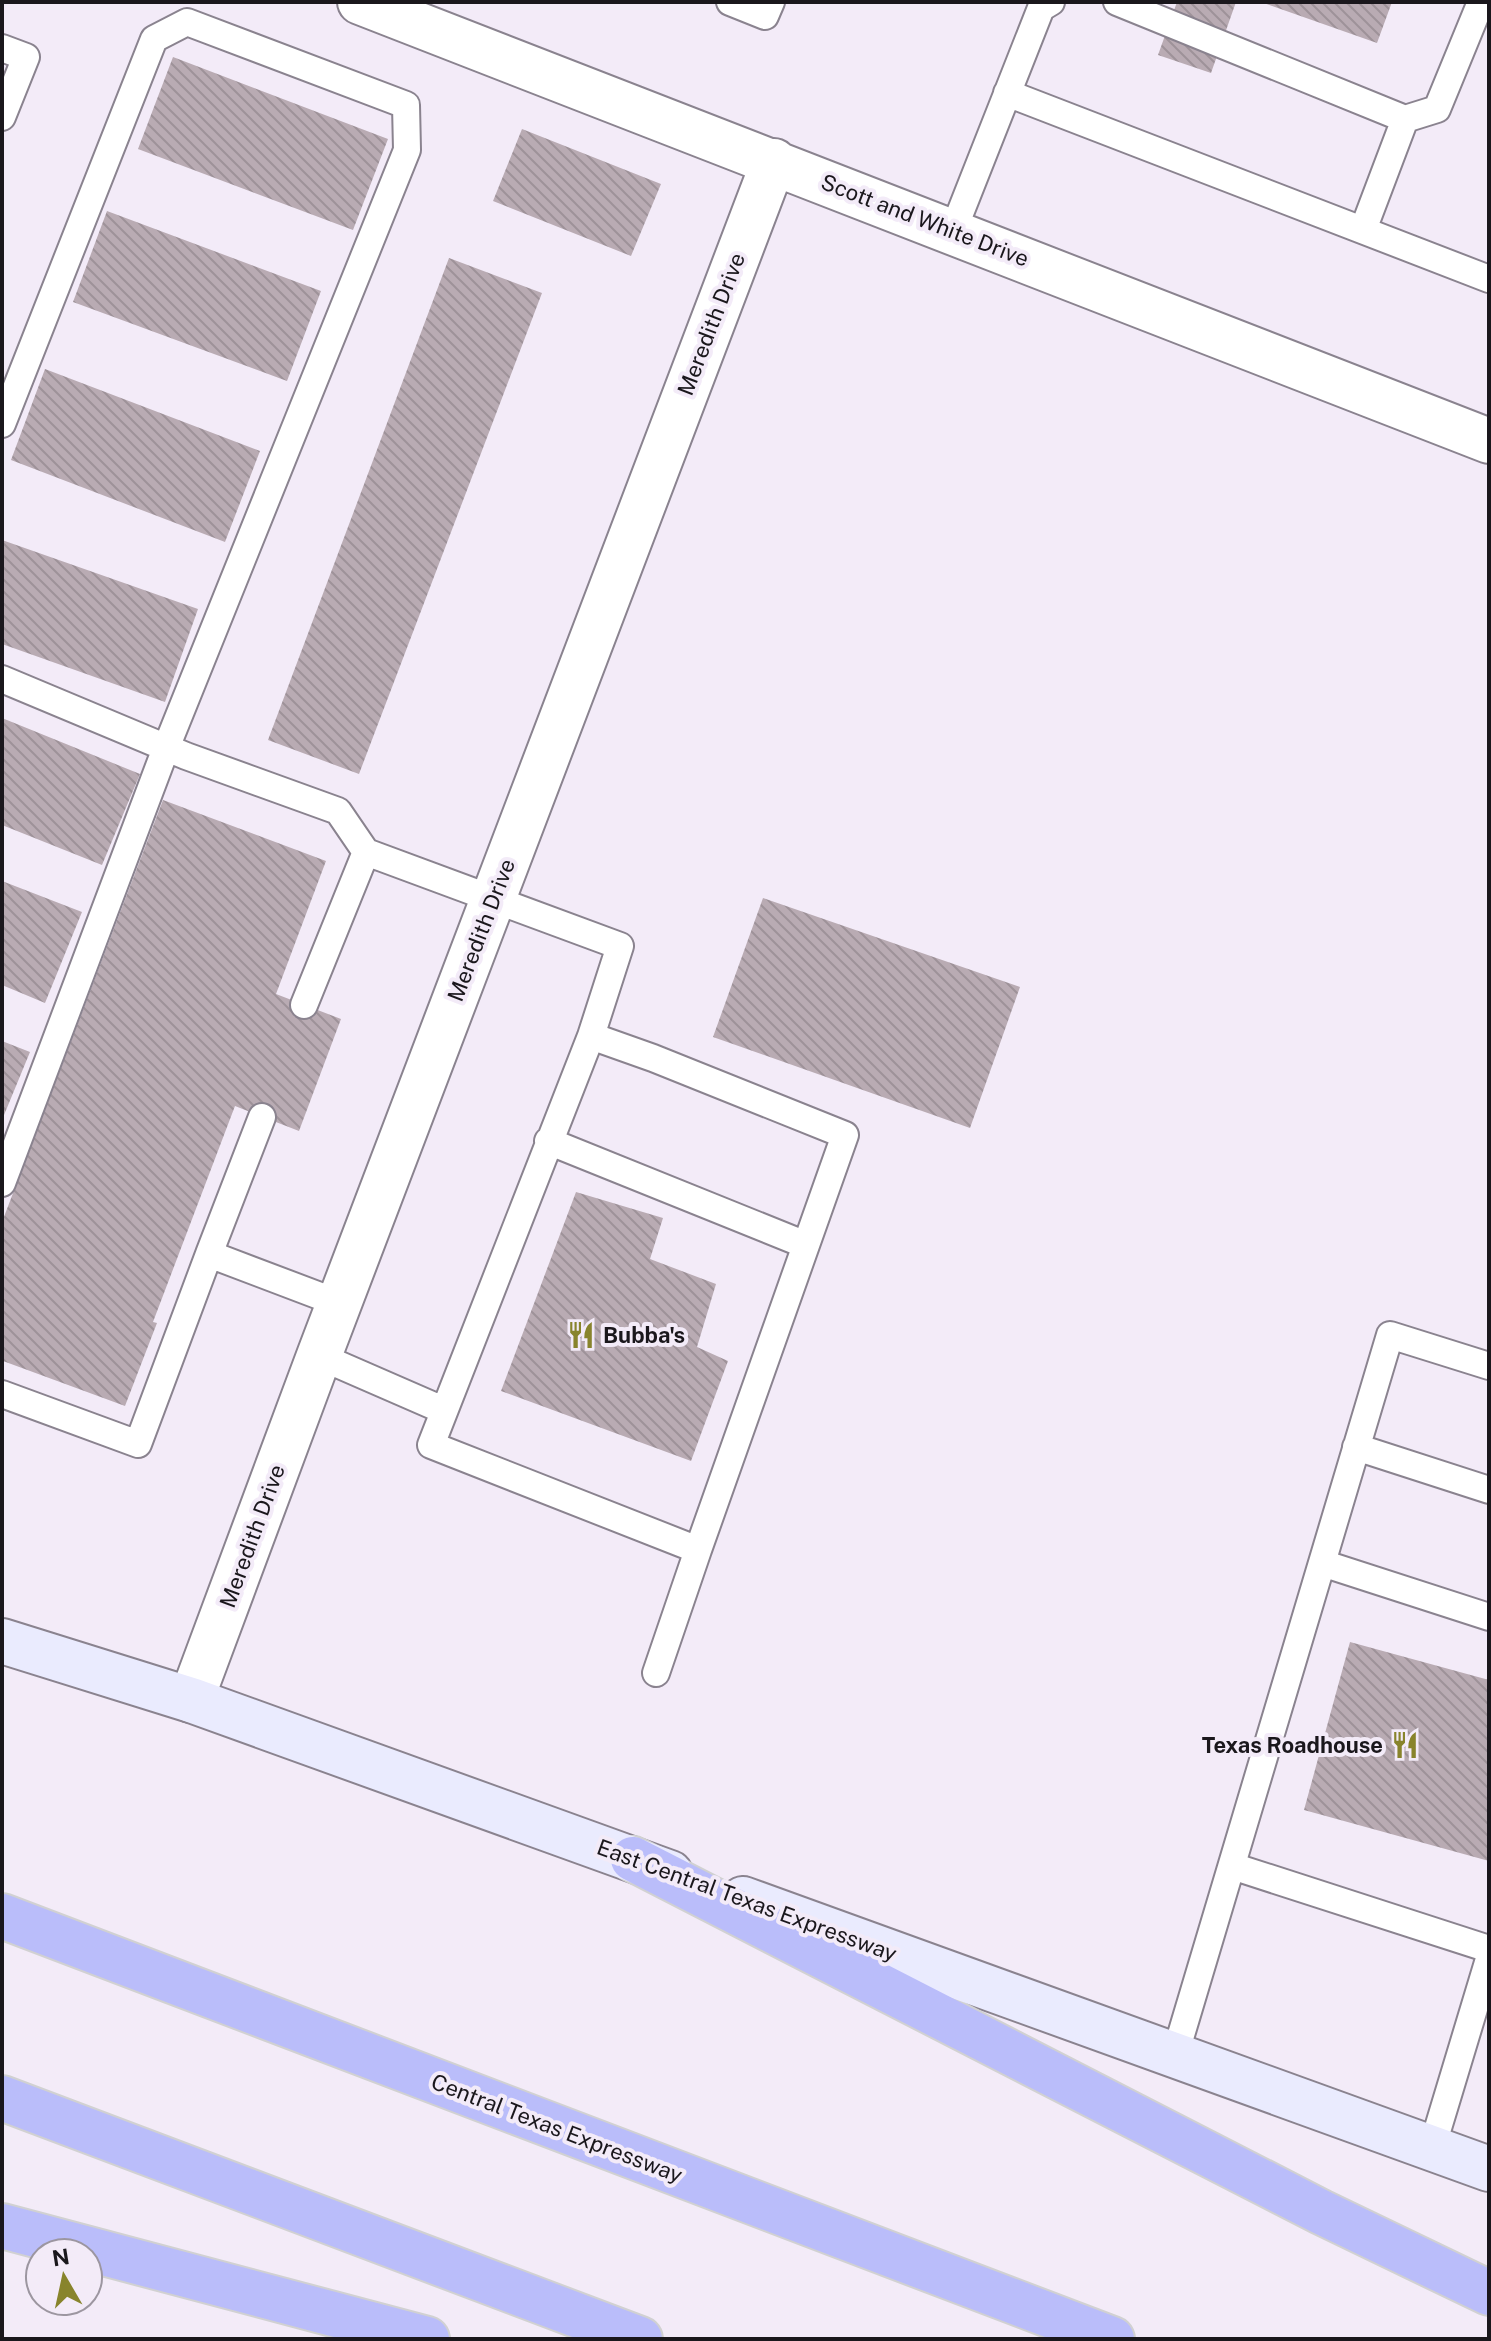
<svg xmlns="http://www.w3.org/2000/svg" width="1491" height="2341" font-family="'Public Sans',sans-serif">
<style>
.building{fill:url(#building-back-hatch)}
.lines{fill:none;stroke-linecap:round;stroke-linejoin:round}
.service-casing{stroke:#8a838f;stroke-width:30}
.minor-casing{stroke:#8a838f;stroke-width:48}
.secondary-casing{stroke:#8a838f;stroke-width:48}
.motorway-casing{stroke:#d1d1d2;stroke-width:48}
.service{stroke:#fff;stroke-width:26}
.minor{stroke:#fff;stroke-width:44}
.secondary{stroke:#eaebfe;stroke-width:44}
.motorway{stroke:#babdfa;stroke-width:44}
.labels{text-anchor:middle;dominant-baseline:central;stroke-width:8;stroke-linejoin:round;paint-order:stroke}
.street-label{font-size:22px;fill:#1a171c;stroke:#f3ebf8}
.poi-label{font-size:22px;font-weight:bold;fill:#1a171c;stroke:#f3ebf8;text-anchor:start}
</style>
<defs>
<pattern id="building-back-hatch" width="6" height="6" patternUnits="userSpaceOnUse" patternTransform="scale(2)"><rect width="6" height="6" fill="#b9abb3"/><path d="M-1 5l2 2M0 0l6 6M5-1l2 2" fill="none" stroke="#9e9299"/></pattern>
</defs>
<rect width="100%" height="100%" fill="#f3ebf8"/>
<path class="building" d="M1177,2H1236L1211,73L1158,55Z
M1261,2H1392L1377,43Z
M173,57L388,139L353,230L138,149Z
M522,129L661,184L631,256L493,201Z
M107,211L321,291L287,381L73,302Z
M449,258L542,293L359,774L268,740Z
M45,369L260,451L225,542L11,460Z
M2,540L198,609L165,702L2,644Z
M2,718L140,774L102,865L2,825Z
M163,800L326,861L276,994L341,1019L299,1131L235,1106L153,1322L157,1323L125,1406L3,1361L2,1222Z
M2,881L82,912L45,1003L2,985Z
M763,898L1020,987L970,1128L713,1037Z
M2,1041L30,1052L2,1120Z
M576,1192L663,1218L650,1259L716,1284L697,1347L728,1361L691,1461L501,1391Z
M1350,1642L1489,1680V1861L1304,1810Z"/>
<g class="lines">
<g class="service-casing">
<path id="service" d="M730,2L765,16L771,2
M1117,2L1405,119
M2,48L26,57L2,117
M1007,93L1489,279
M1363,230L1405,119L1437,109L1481,2
M953,231L1041,8L1051,2
M2,424L154,39L187,22L406,105L407,150L166,748L2,1183
M2,679L186,756L338,811L366,852L620,946L591,1036L653,1058L845,1135L698,1550
M304,1005L366,852
M591,1036L431,1445L698,1550L656,1673
M262,1117L209,1254L341,1304
M548,1141L806,1245
M319,1356L443,1410
M2,1394L138,1444L209,1254
M1356,1447L1489,1490
M1322,1563L1489,1617
M1232,1866L1489,1949
M1175,2055L1390,1335L1489,1366
M1432,2148L1489,1959"/>
</g>
<g class="minor-casing">
<path id="minor" d="M360,2L1489,441
M191,1700L319,1356L774,161"/>
</g>
<g class="secondary-casing">
<path id="secondary" d="M2,1641L191,1700L670,1873
M743,1899L1489,2169"/>
</g>
<g class="motorway-casing">
<path id="motorway" d="M633,1859L1321,2212L1489,2293
M2,1916L1112,2339
M2,2098L640,2339
M2,2226L427,2339"/>
</g>
<use href="#service" class="service"/>
<use href="#minor" class="minor"/>
<use href="#secondary" class="secondary"/>
<use href="#motorway" class="motorway"/>
</g>
<defs>
<g id="restaurant-bare" transform="scale(2.16)"><path d="M-5-6h1v4h1v-4h1v4h1v-4h1v5L-1.5 .5V6h-2V.5L-5-1ZM5-6V6H3V1.5H1.5Q1.5-4 5-6Z" fill="#88842c" stroke="#f3ebf8" stroke-width="2.5" paint-order="stroke"/></g>
</defs>
<g fill-rule="evenodd">
<use href="#restaurant-bare" x="581" y="1335"/>
<use href="#restaurant-bare" x="1405" y="1745"/>
</g>
<g class="labels">
<g class="street-label">
<text transform="translate(925 220) rotate(21)">Scott and White Drive</text>
<text transform="translate(711 324) rotate(-69)">Meredith Drive</text>
<text transform="translate(481 930) rotate(-69)">Meredith Drive</text>
<text transform="translate(252 1536) rotate(-70)">Meredith Drive</text>
<text transform="translate(747 1900) rotate(20)">East Central Texas Expressway</text>
<text transform="translate(557 2128) rotate(21)">Central Texas Expressway</text>
</g>
<g class="poi-label">
<text x="603" y="1335">Bubba's</text>
<text x="1383" y="1745" text-anchor="end">Texas Roadhouse</text>
</g>
</g>
<rect width="1491" height="2341" fill="none" stroke="#1a171c" stroke-width="8"/>
<g transform="translate(64 2277) rotate(351)"><circle r="38" fill="#f3ebf8" stroke="#9c96a0" stroke-width="2"/>
<path d="M0-6L14 30L0 20L-14 30Z" fill="#88842c"/>
<text y="-12" font-size="22" font-weight="bold" text-anchor="middle" fill="#1a171c">N</text>
</g>
</svg>
